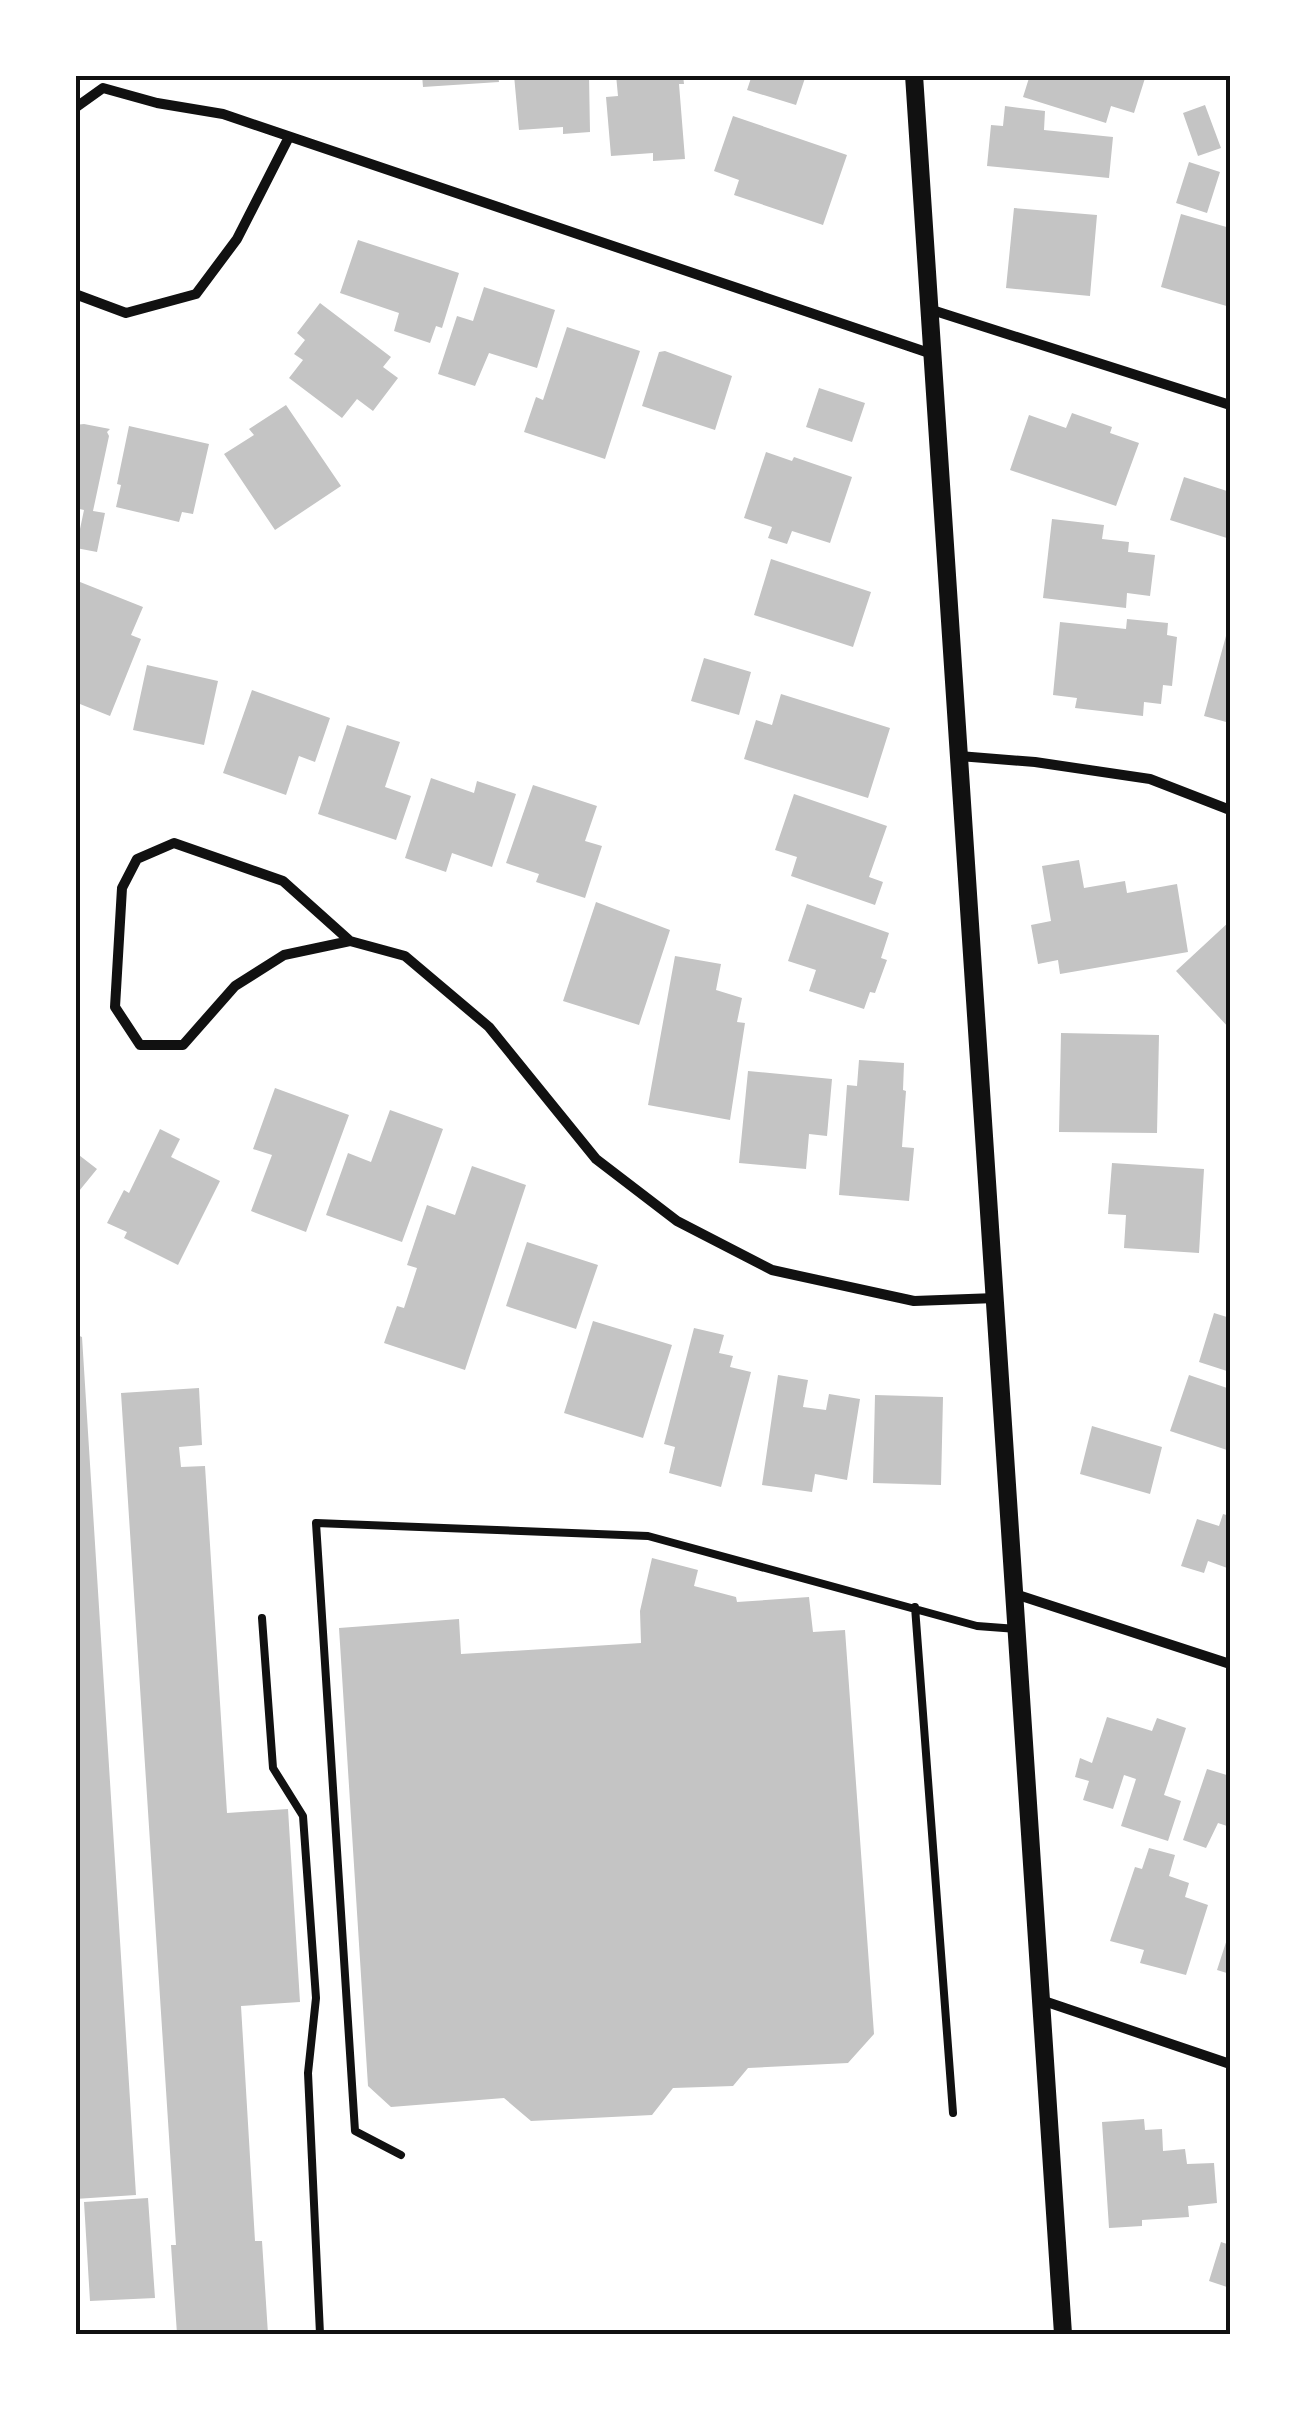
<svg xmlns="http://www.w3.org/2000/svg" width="1305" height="2409" font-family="'Noto Sans',sans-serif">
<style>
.building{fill:#c4c4c4}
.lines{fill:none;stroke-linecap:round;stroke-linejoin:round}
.service{stroke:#111;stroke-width:8}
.minor{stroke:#111;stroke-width:10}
.tertiary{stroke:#111;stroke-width:18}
.neatline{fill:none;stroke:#111;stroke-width:4}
</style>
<rect width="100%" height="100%" fill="#fff"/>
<path class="building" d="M422,75H498L499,82L423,87Z
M514,75H589L590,132L563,134V127L519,130Z
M616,75H683L684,84H679L685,159L653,161V153L611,156L606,97L618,96Z
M752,75H806L796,105L747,90Z
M1022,75H1146L1134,113L1111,106L1106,123L1023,97L1029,78Z
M1205,105L1221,148L1198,156L1183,113Z
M1005,106L1045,111L1044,130L1113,137L1109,178L987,166L991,125L1003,126Z
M733,116L847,155L823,225L734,195L739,180L714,171Z
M1189,162L1220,172L1207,213L1176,203Z
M1014,208L1097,215L1090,296L1006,288Z
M1181,214L1230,228V307L1161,287Z
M358,240L459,273L442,328L436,326L430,343L394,331L399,313L340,293Z
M484,287L555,310L537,368L489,353L475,386L438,374L457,316L473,321Z
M320,303L391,357L383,367L398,378L373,411L357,399L342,418L289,378L303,360L294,354L305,340L297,333Z
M567,327L640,351L605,459L524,432L536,397L543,400Z
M665,351L732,376L715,430L642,406L659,352Z
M819,388L865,403L852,442L806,427Z
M286,405L341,486L275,530L224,454L254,435L249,429Z
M1072,413L1112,427L1110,433L1139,443L1116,506L1010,470L1029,415L1066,428Z
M84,424L110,429L107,432L109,436L93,511L105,513L97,552L76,548L84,510L75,508V425Z
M129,426L209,444L193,514L182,512L179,522L116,507L121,485L117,484Z
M766,452L792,461L794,457L852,477L830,543L792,531L787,544L768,538L772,527L744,518Z
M1184,477L1230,492V539L1170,520Z
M1052,519L1104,525L1102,539L1129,542L1128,552L1155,555L1150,596L1127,593L1126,608L1043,598Z
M771,559L871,592L853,647L754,615Z
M75,580L143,607L131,635L141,639L110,716L75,702Z
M1127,619L1168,623L1167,635L1177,637L1172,686L1163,685L1161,704L1144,702L1143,716L1075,708L1077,698L1053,695L1060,622L1126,629Z
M1229,625H1230V723L1204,716Z
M704,658L751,672L739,715L691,701Z
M147,665L218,681L204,745L133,730Z
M252,690L330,718L315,762L299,756L286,795L223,773Z
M781,694L890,728L868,798L744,759L756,720L772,725Z
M347,725L400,742L385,787L411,796L396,840L318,814Z
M431,778L474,793L477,781L516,794L492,867L452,853L446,872L405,858Z
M533,785L597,806L585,841L602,846L585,898L536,882L539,874L506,863Z
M794,794L887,826L869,877L883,882L875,905L791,876L797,857L775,850Z
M1079,860L1084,888L1125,881L1127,893L1177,884L1188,952L1060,974L1058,960L1038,964L1031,925L1051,921L1042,866Z
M596,902L670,930L639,1025L563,1001Z
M807,904L889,933L881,958L887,960L875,993L870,992L864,1009L809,991L816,970L788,961Z
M1230,921V1029L1176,971Z
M675,956L721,964L716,990L742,998L737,1022L745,1023L730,1120L648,1105Z
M1061,1033L1159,1035L1157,1133L1059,1132Z
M859,1060L904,1063L903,1090L906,1091L902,1147L914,1148L909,1201L839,1195L847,1085L857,1086Z
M748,1071L832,1079L827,1136L809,1134L806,1169L739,1163Z
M275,1088L349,1115L306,1232L251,1211L272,1155L253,1149Z
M390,1110L443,1129L402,1242L326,1215L348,1153L371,1162Z
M160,1129L180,1139L171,1157L220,1181L178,1265L124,1238L127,1232L107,1223L124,1190L129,1193Z
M75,1152L97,1169L75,1196Z
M1112,1163L1204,1169L1199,1253L1124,1248L1126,1215L1108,1214Z
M472,1166L526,1185L465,1370L384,1343L397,1306L404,1308L417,1268L407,1265L427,1205L455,1215Z
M527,1242L598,1265L576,1329L506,1306Z
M1214,1313L1230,1318V1372L1199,1362Z
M593,1321L672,1345L643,1438L564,1413Z
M694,1328L724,1335L719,1353L733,1356L730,1367L751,1372L721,1487L669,1473L675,1447L664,1444Z
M75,1334L82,1337L136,2195L75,2199Z
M778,1375L808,1380L803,1407L826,1410L829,1394L860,1399L847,1480L815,1474L812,1492L762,1485Z
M1189,1375L1230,1389V1451L1170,1431Z
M199,1388L202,1445L179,1447L181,1467L205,1466L227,1813L288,1809L300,2002L241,2006L255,2241H262L268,2334H177L171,2245H176L121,1393Z
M875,1395L943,1397L941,1485L873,1483Z
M1092,1426L1162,1447L1150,1494L1080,1474Z
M1223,1514L1230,1516V1569L1208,1561L1204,1573L1181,1566L1197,1519L1219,1526Z
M652,1558L698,1570L694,1586L736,1597L737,1602L809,1597L813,1632L845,1630L874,2034L848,2063L748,2068L733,2086L673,2088L652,2115L531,2121L504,2098L391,2107L368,2086L339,1628L459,1619L461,1654L641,1643L640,1611Z
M1107,1717L1152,1731L1157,1718L1186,1728L1164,1795L1181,1801L1168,1841L1121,1826L1136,1779L1124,1775L1113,1809L1083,1800L1089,1781L1075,1777L1080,1758L1092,1763Z
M1207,1769L1230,1776V1827L1218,1823L1206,1848L1183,1840Z
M1149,1848L1175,1855L1169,1876L1189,1883L1185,1897L1208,1905L1186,1975L1140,1963L1144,1950L1110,1941L1135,1867L1142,1869Z
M1229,1933L1230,1934V1974L1217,1970Z
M1144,2119L1145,2130L1162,2129L1163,2151L1185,2149L1187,2164L1214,2163L1217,2203L1188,2206L1189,2217L1142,2220V2226L1109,2228L1102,2122Z
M148,2198L155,2298L90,2301L84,2202Z
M1221,2242L1230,2245V2288L1209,2281Z"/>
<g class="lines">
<path class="service" d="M915,1607L953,2113
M262,1618L273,1768L303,1816L316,1998L308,2073L320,2334
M401,2155L355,2131L316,1523L648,1536L977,1626L1017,1629"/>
<path class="minor" d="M75,108L103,88L157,103L223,114L932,354
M75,294L126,313L196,294L237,239L289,137
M929,309L1230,405
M959,756L1035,762L1150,779L1230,810
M350,941L284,955L235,986L183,1045H140L115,1007L122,888L137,859L174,843L283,881L350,941L405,956L489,1027L596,1159L677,1221L772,1270L914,1301L996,1298
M1015,1594L1230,1664
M1041,2000L1230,2064"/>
<path class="tertiary" d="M914,75L1063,2334"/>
</g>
<rect width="1305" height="2409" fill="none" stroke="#ffffff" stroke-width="155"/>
<rect x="78" y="78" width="1150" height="2254" class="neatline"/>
</svg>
